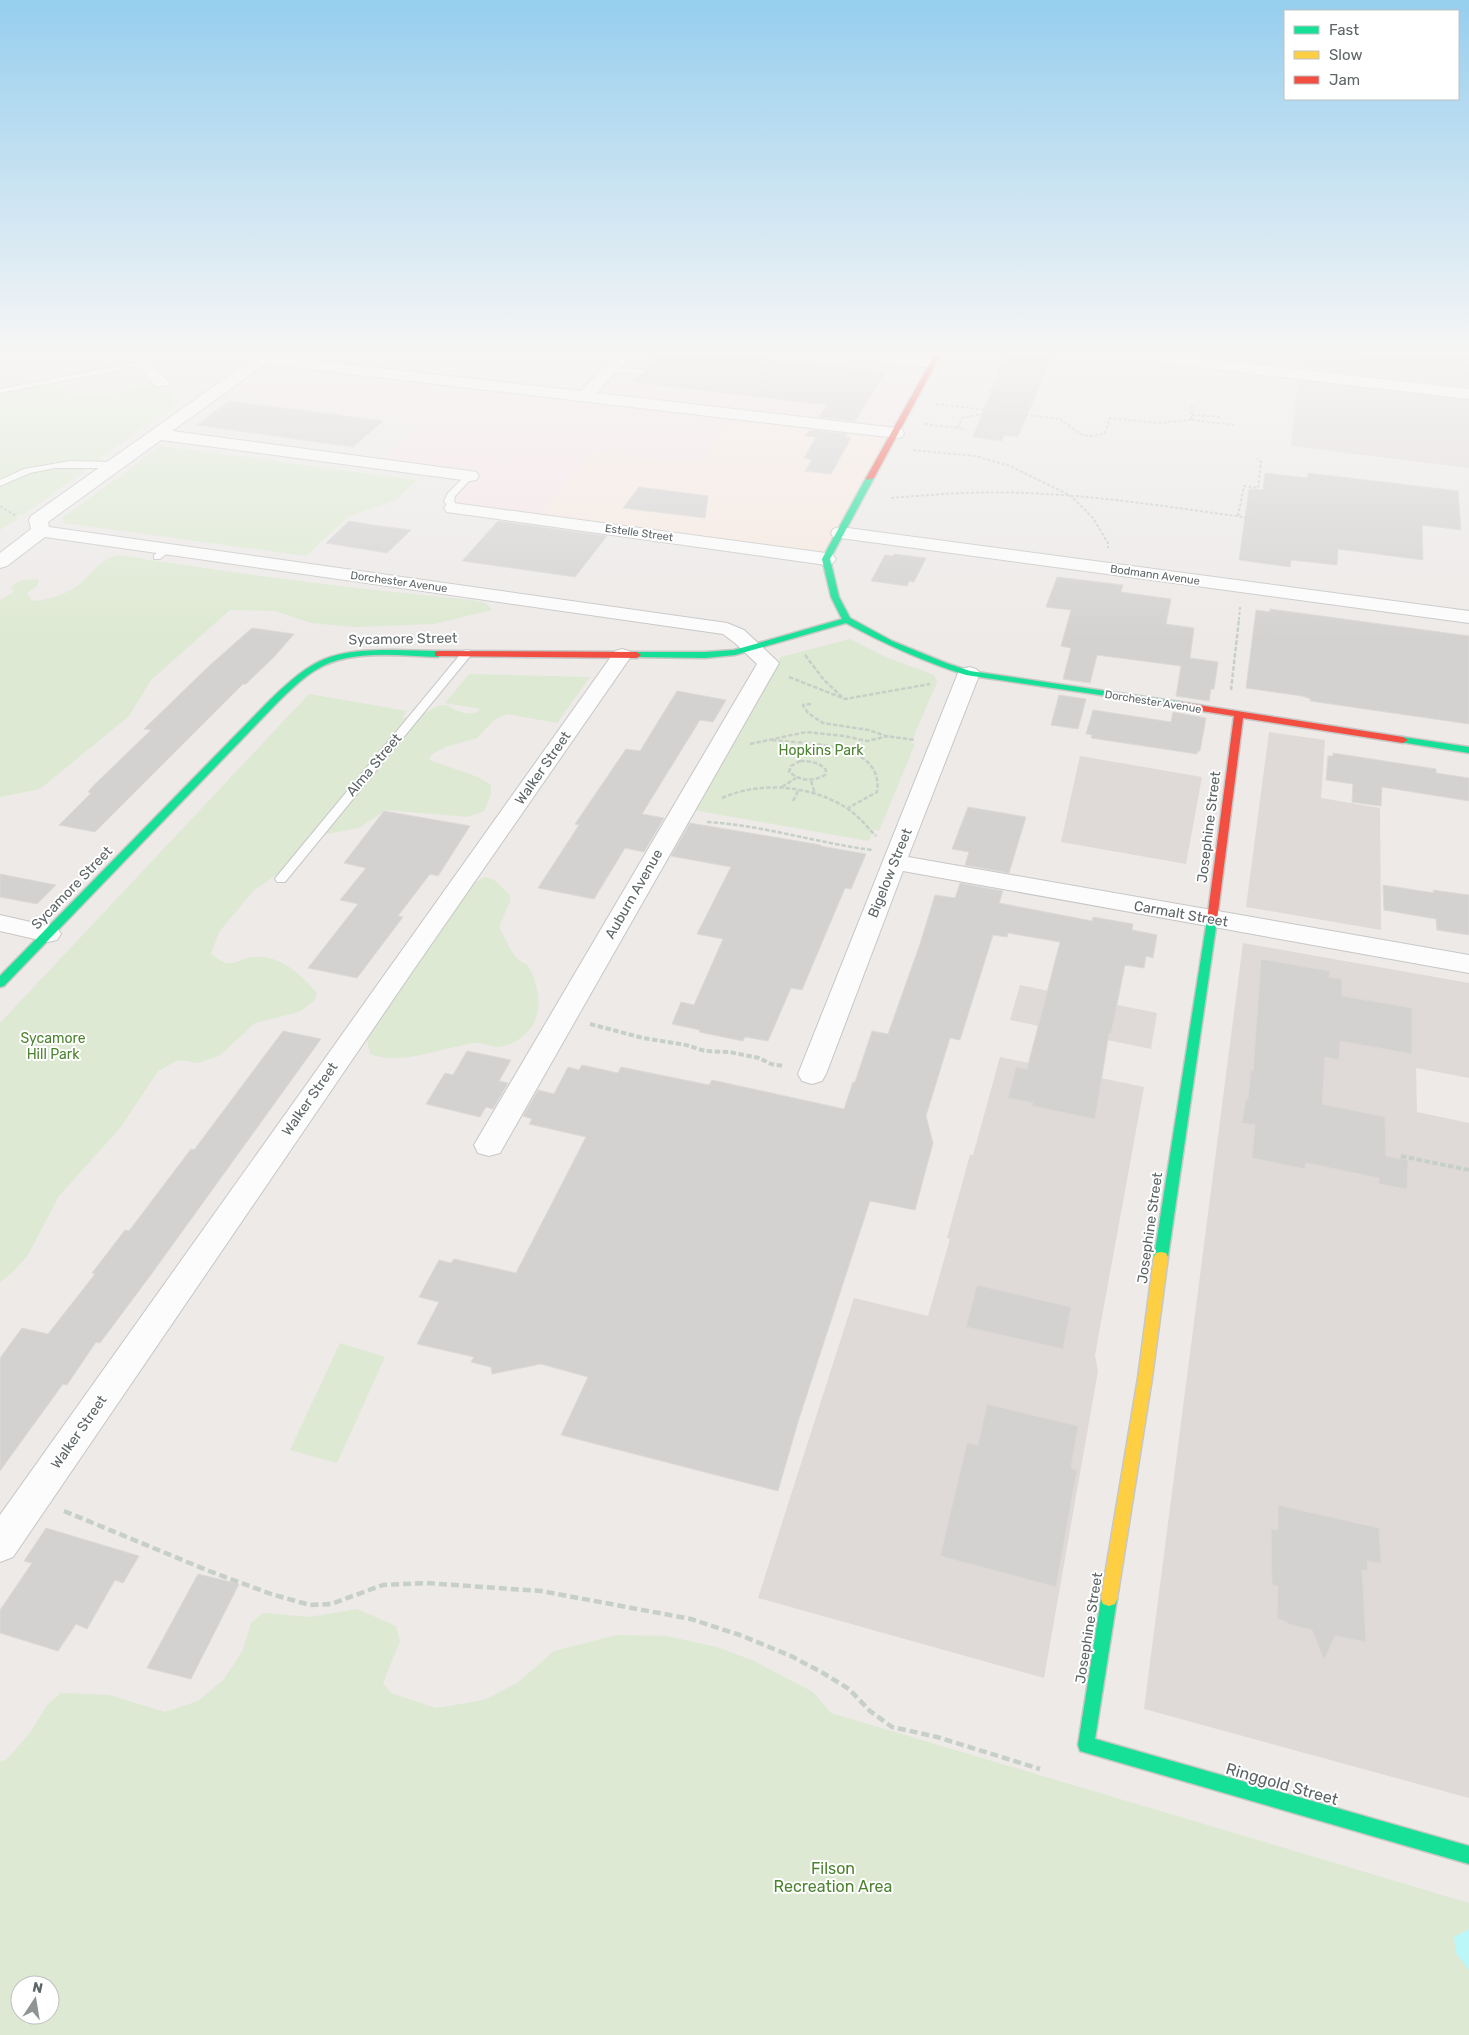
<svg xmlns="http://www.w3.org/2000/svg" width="1469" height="2035" font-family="Rubik,sans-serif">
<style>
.commercial{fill:#f7e9e1}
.education{fill:#dfdad7}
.medical{fill:#f6e5e9}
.green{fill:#dde9d2;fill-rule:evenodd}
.water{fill:#bbf6f8}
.building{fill:#d4d1d1;stroke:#dcd9d7}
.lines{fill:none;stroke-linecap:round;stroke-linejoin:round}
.lane-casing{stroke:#c6c7c6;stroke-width:2}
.street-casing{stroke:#c6c7c6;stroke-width:2}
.fast-casing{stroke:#c6c7c6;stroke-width:3}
.slow-casing{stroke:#c6c7c6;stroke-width:3}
.jam-casing{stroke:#c6c7c6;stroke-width:3}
.path-far3{stroke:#c7cfc9;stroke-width:2;stroke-dasharray:3 2;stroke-linecap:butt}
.path-far2{stroke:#c7cfc9;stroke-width:2.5;stroke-dasharray:4.5 2;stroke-linecap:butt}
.path-far1{stroke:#c7cfc9;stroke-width:4;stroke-dasharray:5.5 2.5;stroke-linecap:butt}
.path{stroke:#c7cfc9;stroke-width:4.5;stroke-dasharray:8 4;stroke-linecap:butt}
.lane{fill:#fcfcfc;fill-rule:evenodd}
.street{fill:#fcfcfc;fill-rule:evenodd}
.fast{fill:#16e098;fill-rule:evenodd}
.slow{fill:#ffcf43;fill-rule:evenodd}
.jam{fill:#f24e42;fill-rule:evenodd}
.labels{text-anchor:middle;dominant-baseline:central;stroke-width:4;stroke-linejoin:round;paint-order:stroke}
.far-street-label{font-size:11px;fill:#5d6566;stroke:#fff}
.street-label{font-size:14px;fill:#5d6566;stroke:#fff}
.park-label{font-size:14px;fill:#4c8230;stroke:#fff}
.near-street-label{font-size:16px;fill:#5d6566;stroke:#fff}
.near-park-label{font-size:16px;fill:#4c8230;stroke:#fff}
</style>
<rect width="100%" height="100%" fill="#edeae8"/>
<path class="commercial" d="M734,415L896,433L826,559L536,519L592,452L702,463Z"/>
<path class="education" d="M1175,354H1469V388L1377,376Z
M1298,378L1469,398V468L1291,446Z
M1269,732L1325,740L1321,798L1380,808L1381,930L1246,907Z
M1080,756L1202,777L1186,864L1061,842Z
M1243,943L1469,983V1078L1416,1068L1417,1112L1469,1123V1798L1144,1709Z
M1020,985L1157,1013L1151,1049L1010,1020Z
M1000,1057L1144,1087L1095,1355L1098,1371L1044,1678L758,1598L854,1298L928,1316L950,1239L947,1238L970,1155H973Z"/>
<path class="medical" d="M224,354H938L896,433L734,415L702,463L592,452L536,519L453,508L449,501L469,477L377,464L423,422L266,402L270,398L217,392L261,359Z"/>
<path class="green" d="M49,384L78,396L118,392L140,386L154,385L169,391L172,401L183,399L87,468H89L74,479H71L69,481H71L21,516L19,515L16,517L18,519L0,530V395L24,388Z
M161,446L417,480L395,501L349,516L306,556L64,523L62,518Z
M120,555C237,574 354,589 472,600L486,603L492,610L434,624L355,627L311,623L275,611L230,610L151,680L129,716L40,789L0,797V600L14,592L11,586L23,580L39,579L37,586L27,593L32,601C50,600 68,594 82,582C94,571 102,557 120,555Z
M850,639L888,658L934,675L937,682L911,743L915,744L879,831L874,829L869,841L694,810L781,657Z
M469,674L590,677L557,723L507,714L494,720L477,738L445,747L431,755L429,760L478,777L491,785V795L484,811L468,817L386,810L359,828L321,835L288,867L254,890L219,932L211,954C234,972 232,959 255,957C279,955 303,975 317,994L314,1001L299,1012L255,1023L219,1056L198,1063L178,1060L158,1071L120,1128L59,1196L28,1255L12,1273L0,1282V1023L309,694L407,711L402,718L425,713L438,706L447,705C458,712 470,718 481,709L445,703Z
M485,877L494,880L510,895V901L499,927C504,936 509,949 516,957C520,962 527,963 530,969C545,1001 542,1034 504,1046C494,1049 488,1044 478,1043C473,1042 465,1045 460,1046C431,1051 399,1065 370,1054L367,1040C373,1027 383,1017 390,1005C411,970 449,893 485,877Z
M340,1343L385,1357L337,1463L290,1450Z
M357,1609L396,1626L400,1641L383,1683L391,1693L436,1708L484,1700L517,1683L554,1651L617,1635L666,1636L717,1647L754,1661L813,1692L831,1713L1469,1903V2035H0V1761L6,1760L30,1733L47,1705L61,1693L109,1695L165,1712L198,1701L224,1679L242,1652L251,1623L263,1613L309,1617ZM20,1985H50V2015H20Z"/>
<path class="water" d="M1469,1929V1970L1456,1953L1454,1937Z"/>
<path class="building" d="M657,354H731L885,372L855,421L818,417L827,405L632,382L638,376L647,373L643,369Z
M1006,354L1052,357L1018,437L1004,435L1002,441L973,437Z
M1361,354H1443L1469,357V384L1360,370Z
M229,401L324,413L383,421L353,447L197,425Z
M810,430L847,434L845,437L851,438L831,474L805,471L812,460L804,458L816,437L805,436Z
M1265,473L1307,478L1308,473L1458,491L1461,530L1422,525L1423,560L1338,549L1337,565L1291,560L1290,567L1239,560L1249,489L1263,490Z
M639,487L708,496L705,518L623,508Z
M349,521L373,525L411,530L387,553L326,543Z
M498,521L607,536L575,577L462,561Z
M894,554L926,558L914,582L909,581L907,586L871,581L885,555L893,556Z
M1057,577L1123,585L1121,592L1171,599L1166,624L1194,628L1190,658L1218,662L1214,689H1211L1209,701L1176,696L1181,666L1097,655L1090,683L1063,679L1071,648L1061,646L1071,610L1046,607Z
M1270,609L1469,636V724L1310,701L1311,699L1302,696L1246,688L1256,610L1270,612Z
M252,628L294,634L274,657L246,684H243L95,832L59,825L91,793L88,792L94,785L151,730L144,729L209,666Z
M677,691L726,700L713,722L700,720L642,814L664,818L644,852L625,848L594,899L538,888L579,825L575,824L626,749L640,751Z
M1059,695L1086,699L1078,729L1051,725Z
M1093,710L1171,722L1173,712L1206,718L1200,751H1198L1197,754L1091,738L1092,735L1086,734Z
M1333,753L1436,769V773L1469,778V801L1382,787L1381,806L1352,802L1353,784L1326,780L1328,756H1333Z
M968,807L1026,817L1009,873L965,865L969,852L952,849Z
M384,811L470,826L438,876L430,874L398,916L403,917L357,978L308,968L358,904L340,900L366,868L344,863Z
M690,823L821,845L820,846L866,854L851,889L845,888L802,990L791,988L768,1041L745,1037L743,1041L699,1032L700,1030L672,1024L681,1002L694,1005L723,939L697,934L731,867L671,856Z
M0,874L56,885L37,904L0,897Z
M960,883L1003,891L999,903L1092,921L1093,917L1133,924L1132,930L1157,935L1153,958L1146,956L1144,968L1125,965L1111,1034L1109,1033L1095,1119L1032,1106L1033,1103L1008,1098L1016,1067L1027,1069L1060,942L1008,933L1007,937L993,935L960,1040L950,1038L926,1116L933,1143L915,1210L870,1201L798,1422L778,1491L561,1435L588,1377L541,1364L492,1374L491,1367L471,1362L474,1357L417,1344L439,1302L419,1297L439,1260L451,1263L454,1259L516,1273L586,1137L529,1124L532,1119L523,1116L538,1090L554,1094L568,1067L579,1070L582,1065L618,1073L621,1067L709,1085L712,1080L844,1109L853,1082H855L872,1031L888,1034L920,944L935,895L955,898Z
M1383,885L1434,893L1433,890L1469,895V935L1437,930L1436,919L1384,910Z
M1261,959L1330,971L1329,977L1342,979V996L1412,1008V1054L1340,1041L1339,1060L1325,1057L1322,1104L1385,1117L1386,1156L1408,1160L1407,1189L1379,1184V1178L1306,1163L1305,1169L1252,1158L1255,1125L1242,1123L1246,1098L1248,1099L1251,1070L1253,1071Z
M283,1031L321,1039L153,1272L100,1343L96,1342L67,1385L63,1384L0,1471V1358L22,1328L48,1334L95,1274L92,1273L125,1230L129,1231L191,1149L194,1150Z
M467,1051L511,1060L499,1081L508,1083L493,1109L486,1107L480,1117L426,1104L445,1073L453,1075Z
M977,1285L1071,1307L1063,1349L966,1327Z
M987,1404L1078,1426L1071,1468L1077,1470L1056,1587L940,1556L967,1443L978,1445Z
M1278,1505L1379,1528L1381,1564L1367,1561L1368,1571L1362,1570L1366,1642L1335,1636L1324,1660L1312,1630L1287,1624V1622L1277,1619L1278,1586L1272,1585L1271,1529L1278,1530Z
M46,1528L139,1556L123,1583L115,1580L87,1629L76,1624L58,1651L0,1633V1610L32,1563L24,1561Z
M198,1574L239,1584L191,1679L147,1668Z"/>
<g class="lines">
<g class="lane-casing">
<path id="lane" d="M143,361L147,363L146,365L0,393V389Z
M608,367L641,370L645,372L641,374L611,371L607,369Z
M70,461L113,462L117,465L113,468H55L30,473L0,486V480L24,469Z
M470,473L474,476L455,496L454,501L458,508L453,511L450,510L444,501L448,493L467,474Z
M167,546L170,547V551L160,559H154V555Z
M467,650L471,651L472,653L471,655L285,882H277L275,879L277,876L463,651Z"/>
</g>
<g class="street-casing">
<path id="street" d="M128,354H144L169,383L167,386H155Z
M259,354H277L275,356L581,391L616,354H633L597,393L896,428L902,429L904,433L902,437L896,438L265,364L172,431L470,471L476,472L479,476L476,480L470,481L161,440L48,522L49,527L727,623L744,630L775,659L779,663L500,1153L489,1156L478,1153L474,1145L757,664L735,643L723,634L45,537L7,566L0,568V553L31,529L29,520L31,516Z
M840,354H892L932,358L937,360L940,363L937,366L932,368L848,359L843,357Z
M1117,354H1166L1469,389V399L1125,359L1120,357Z
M453,503L826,553L833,555L836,559L833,563L826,565L447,512L444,508L447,504Z
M840,527L1469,611V623L833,537L831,533L833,529Z
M622,649L629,651L632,655L412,972L13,1557L0,1562V1515L615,651Z
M969,667L976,669L980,673L908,857L1469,955V973L903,871L826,1074L822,1081L812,1084L802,1081L798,1074L958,673L962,669Z
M0,915L57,928L61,934L57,940L48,942L0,931Z"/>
</g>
<g class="fast-casing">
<path id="fast" d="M867,476L874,478L830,559L839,597L850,618L892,641L946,663L970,671L1179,702L1183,705L1182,707L966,675C924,662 885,644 846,623L735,655L705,658L634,657L633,655L637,652H705L734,650L842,619L831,597L822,559Z
M392,650L438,651L442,654L438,657C398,656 349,648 314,671C300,680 288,692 276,704L4,986L0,987V976L270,700C314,658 330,650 392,650Z
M1403,737L1469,747V753L1400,742V738Z
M1212,917L1217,920L1168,1257L1166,1261L1161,1262L1156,1261L1154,1257L1207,920Z
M1109,1592L1115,1594L1117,1599L1095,1739L1469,1846V1864L1080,1751L1078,1745L1101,1599L1103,1594Z"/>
</g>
<g class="slow-casing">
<path id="slow" d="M1161,1252L1166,1253L1168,1257L1152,1378L1117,1599L1115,1604L1109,1606L1103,1604L1101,1599L1138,1378L1154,1257L1156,1253Z"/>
</g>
<g class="jam-casing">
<path id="jam" d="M935,354H941L874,478L867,480L866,478Z
M438,651L637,652L641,655L637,658L435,656V652Z
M1179,702L1403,737L1408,740L1403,743L1243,718L1217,920L1212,923L1207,920L1234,716L1176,707L1175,705Z"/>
</g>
<path class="path-far3" d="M989,390L994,391L989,405
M936,404L1060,419L1082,435L1094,436L1105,433L1110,418L1158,423L1191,420
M989,404L1030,407
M1192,406L1191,420L1235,425
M1192,415L1222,417
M925,424L966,429
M1013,425L1016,416
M958,428L962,418L982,414L1016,418
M913,450L975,456L1010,466L1071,496L1093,518L1108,543V548
M891,498C915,496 939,494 963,493C1059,489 1155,505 1250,518
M0,506L16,516
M1238,516L1244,486L1258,488L1261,462L1257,459
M1239,620L1240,607"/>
<path class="path-far2" d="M805,655L824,680L842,697
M789,677L845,699L930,684
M1231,690L1239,619
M811,704L803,705L808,713L823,723L869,730L886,736L915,740
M772,740C803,744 885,741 877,792L848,808
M750,744L806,732L844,736L867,741L889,736
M800,761C810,761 819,762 826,770L825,775C812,782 801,781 789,772L791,766Z
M811,781L815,794
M782,787L796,778
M722,798C760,781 809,785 845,807C857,814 866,826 876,836
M793,801L798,791
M707,822C762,825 817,843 872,850"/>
<path class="path-far1" d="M590,1024L643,1038L686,1045L705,1051L729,1052L759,1058L771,1064L784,1066
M1401,1156L1469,1170"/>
<path class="path" d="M64,1511L209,1571L271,1594L310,1605L331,1604L383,1585L426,1583L541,1591L691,1619L740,1635L791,1656L823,1673L849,1689L870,1711L892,1727L937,1737L1040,1769"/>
<use href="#lane" class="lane"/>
<use href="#street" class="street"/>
<use href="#fast" class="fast"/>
<use href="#slow" class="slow"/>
<use href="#jam" class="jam"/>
</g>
<linearGradient id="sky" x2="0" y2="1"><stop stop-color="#96ceee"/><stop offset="0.55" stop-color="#f7f6f5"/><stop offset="1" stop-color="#f7f6f5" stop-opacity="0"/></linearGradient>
<rect width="1469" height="639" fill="url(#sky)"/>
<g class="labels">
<g class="far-street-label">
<text transform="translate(639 533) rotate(8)">Estelle Street</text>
<text transform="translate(1155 575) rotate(8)">Bodmann Avenue</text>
<text transform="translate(399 582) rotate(8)">Dorchester Avenue</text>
<text transform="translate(1153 702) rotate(9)">Dorchester Avenue</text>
</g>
<g class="street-label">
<text transform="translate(403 639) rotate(-1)">Sycamore Street</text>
<text transform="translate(374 765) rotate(-50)">Alma Street</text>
<text transform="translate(543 768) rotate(-55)">Walker Street</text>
<text transform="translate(1209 827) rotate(-83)">Josephine Street</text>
<text transform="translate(890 873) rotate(-68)">Bigelow Street</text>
<text transform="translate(72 888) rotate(-46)">Sycamore Street</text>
<text transform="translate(634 894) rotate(-60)">Auburn Avenue</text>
<text transform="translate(1181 914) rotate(10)">Carmalt Street</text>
<text transform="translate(310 1099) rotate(-55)">Walker Street</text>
<text transform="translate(1150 1228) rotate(-82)">Josephine Street</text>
<text transform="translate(79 1432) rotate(-55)">Walker Street</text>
<text transform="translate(1089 1628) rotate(-81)">Josephine Street</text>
</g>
<g class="park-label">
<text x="821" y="750">Hopkins Park</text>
<text x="53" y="1038">Sycamore<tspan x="53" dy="16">Hill Park</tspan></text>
</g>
<g class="near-street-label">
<text transform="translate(1282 1784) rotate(16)">Ringgold Street</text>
</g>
<g class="near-park-label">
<text x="833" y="1868">Filson<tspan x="833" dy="18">Recreation Area</tspan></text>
</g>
</g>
<rect x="1284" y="10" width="175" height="90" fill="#ffffff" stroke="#bec1c2"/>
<rect x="1294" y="26" width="25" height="8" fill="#16e098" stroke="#bec1c2"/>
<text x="1329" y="35" font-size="15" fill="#5d6566">Fast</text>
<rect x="1294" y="51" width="25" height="8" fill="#ffcf43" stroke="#bec1c2"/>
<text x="1329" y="60" font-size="15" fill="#5d6566">Slow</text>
<rect x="1294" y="76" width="25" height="8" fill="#f24e42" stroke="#bec1c2"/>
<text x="1329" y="85" font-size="15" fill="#5d6566">Jam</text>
<g transform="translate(35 2000) rotate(12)"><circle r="24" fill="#ffffff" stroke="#bec1c2"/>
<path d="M0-4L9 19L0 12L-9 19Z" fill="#8f9494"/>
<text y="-8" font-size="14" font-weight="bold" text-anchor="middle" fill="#5d6566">N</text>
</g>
</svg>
